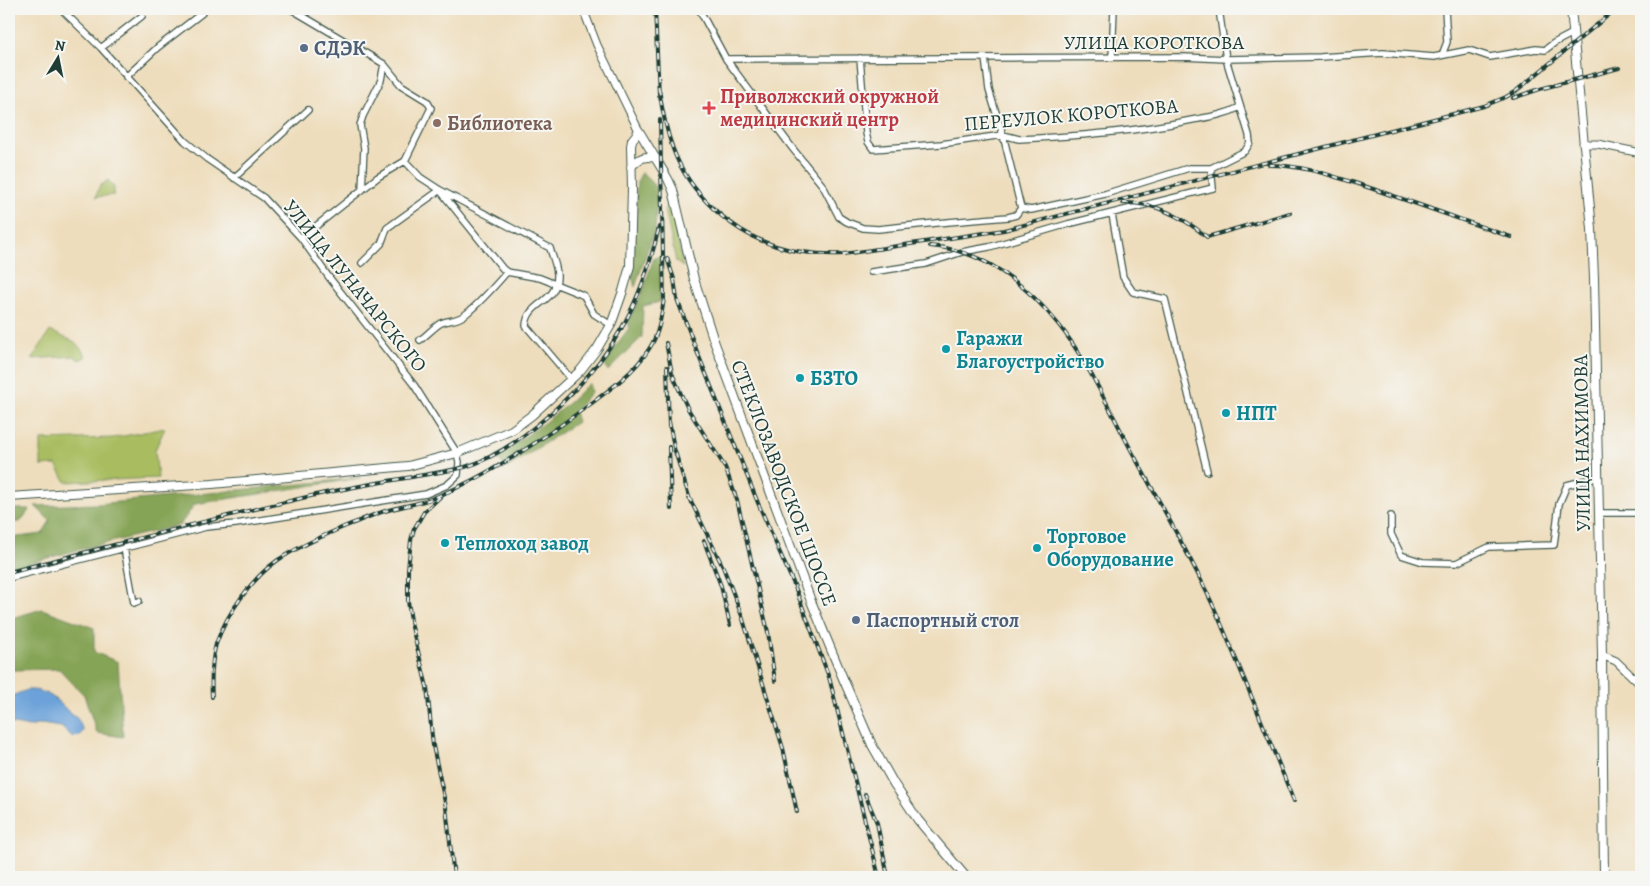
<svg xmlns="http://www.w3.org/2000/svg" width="1650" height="886" font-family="Alegreya,serif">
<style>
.green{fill:#a9bd61;stroke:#647d4a}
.forest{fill:#86a457;stroke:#527046}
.water{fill:#6ca2d9;stroke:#467086}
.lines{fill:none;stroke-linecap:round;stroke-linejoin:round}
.minor-casing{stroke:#3e5548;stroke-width:8}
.tertiary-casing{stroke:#3e5548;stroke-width:9}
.secondary-casing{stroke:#3e5548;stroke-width:10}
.minor{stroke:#fff;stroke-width:5.5}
.tertiary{stroke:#fff;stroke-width:7}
.secondary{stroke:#fff;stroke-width:8}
.rail-casing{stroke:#1f3d34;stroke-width:4}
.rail{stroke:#f6f6f2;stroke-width:2;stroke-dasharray:5.5;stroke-linecap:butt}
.service-dot{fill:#5c6f8a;stroke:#f6f6f2;stroke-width:2}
.health-dot{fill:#e0444e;stroke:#f6f6f2;stroke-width:2}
.education-dot{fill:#8d6e63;stroke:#f6f6f2;stroke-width:2}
.culture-dot{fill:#0f9aa8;stroke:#f6f6f2;stroke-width:2}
.labels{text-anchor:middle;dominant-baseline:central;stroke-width:4;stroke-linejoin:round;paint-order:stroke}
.street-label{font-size:20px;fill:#1f3d34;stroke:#f6f6f2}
.service-label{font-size:20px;font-weight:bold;fill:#4e5e75;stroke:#f6f6f2;text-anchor:start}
.health-label{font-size:20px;font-weight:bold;fill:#be3a42;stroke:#f6f6f2;text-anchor:start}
.education-label{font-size:20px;font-weight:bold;fill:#785e54;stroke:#f6f6f2;text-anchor:start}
.culture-label{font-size:20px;font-weight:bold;fill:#0d838f;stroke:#f6f6f2;text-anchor:start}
</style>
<rect width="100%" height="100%" fill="#f6f6f2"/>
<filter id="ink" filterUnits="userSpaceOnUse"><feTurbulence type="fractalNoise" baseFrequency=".02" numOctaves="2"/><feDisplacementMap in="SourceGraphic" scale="10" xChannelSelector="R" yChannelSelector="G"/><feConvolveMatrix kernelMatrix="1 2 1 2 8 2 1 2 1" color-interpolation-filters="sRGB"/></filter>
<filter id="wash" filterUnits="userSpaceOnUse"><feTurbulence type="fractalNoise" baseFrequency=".0096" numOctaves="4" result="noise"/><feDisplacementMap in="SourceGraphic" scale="20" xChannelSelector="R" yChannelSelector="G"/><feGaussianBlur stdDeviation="1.12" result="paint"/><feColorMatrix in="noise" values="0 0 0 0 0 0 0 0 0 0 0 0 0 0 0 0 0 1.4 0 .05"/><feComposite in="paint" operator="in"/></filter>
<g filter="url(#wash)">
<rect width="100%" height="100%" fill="#eeddbc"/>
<path class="green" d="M108,180L114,187V195L96,197L99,187Z
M671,206L683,267L676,262L665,209Z
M50,331L75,342L86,355L84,358L79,360L74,356L32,359Z
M165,428L155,450L158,478L66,482L56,465L41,466V440L113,438Z
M9,458L13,460L14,485H9Z"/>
<path class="forest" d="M642,172L658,190L655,229L635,287L631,272L637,182Z
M661,256L660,302L643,306L642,337L608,371L604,362L629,328V320L639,300L654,258Z
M589,383L591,392L574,412L577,422L507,468L495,457C528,435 562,412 589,383Z
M360,478L195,504L180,525L66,553L9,569V538L42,534L50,521L35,506L98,504Z
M9,509H30L20,522H9Z
M42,609L94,628V652L118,662L123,737L97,733L84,695L59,669L13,670L9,674V619Z"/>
<path class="water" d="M27,690C45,689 54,697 66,709C76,720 77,713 83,731L79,736L73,737L61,727L41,724L29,727L9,723V697Z"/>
</g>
<g filter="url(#ink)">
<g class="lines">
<g class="minor-casing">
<path id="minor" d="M291,9L384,64L401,85L427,101L431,108L405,161L378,177L301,238
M699,9L726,59L793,149L823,186L839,217L847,222L863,228L878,229L936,223L1008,217L1016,215L1021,208
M101,48L142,16
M1442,55L1447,42L1445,9
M860,58L866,133L868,142L873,149L941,144L1003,135L1019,139C1076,136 1135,132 1192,120C1209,117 1225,115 1240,107
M985,58L989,90L1003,135L1021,208
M1112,58L1114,9
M726,59L1183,57L1226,59L1320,57L1383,53L1434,57L1469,50L1490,57L1536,49L1545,50L1554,43L1573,33
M126,77L158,47L202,13
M405,161L420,177L440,190L550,248C552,256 557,266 557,275C558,304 527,301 526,326L572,380
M234,178L308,110
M362,190L364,148L360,125L363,116L381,80L384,64
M442,193L503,269L507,272
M1021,208L1031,210L1105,194L1189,168H1211L1245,151L1250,143L1249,135L1226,59L1219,9
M1112,214L1123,277L1133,292L1165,299L1207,471
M362,263L381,244L387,228L440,190
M9,265L10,266L9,268
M507,272L540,278L580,294L584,296L594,314L611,325
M871,272L926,264L962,252L989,247L1068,224L1213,188L1211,168
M420,340C427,335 434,327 441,323C451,319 456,322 466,314C481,302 494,287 507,272
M1599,513H1641
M1391,516V534L1401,555L1423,562L1456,563L1489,547L1554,545L1559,504L1567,485L1599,477
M124,548L134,603L139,601
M9,578L206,527L236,524L426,494L447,485L458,475L459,462L457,453L414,385L328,276L301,238L264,198L207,159L185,141L101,48L61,9"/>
</g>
<g class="tertiary-casing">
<path id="tertiary" d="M583,9L597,45L639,131
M1583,144H1598L1641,153
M1602,655L1616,661L1641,685"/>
</g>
<g class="secondary-casing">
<path id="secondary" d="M1571,9L1592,229L1594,279L1602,655L1604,877
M631,167C639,158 645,155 656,158
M9,497L212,484L408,466L457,453L512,430L532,415L580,371L597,349L611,325L623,291L630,266L632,188L631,146L632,140L639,131L668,179L673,190L694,279L714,341L811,601L842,676L872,745L894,784L918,820L966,877"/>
</g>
<use href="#minor" class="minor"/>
<use href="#tertiary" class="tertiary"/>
<use href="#secondary" class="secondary"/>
<g class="rail-casing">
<path id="rail" d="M655,9L659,95
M659,89C662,109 666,130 673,149C689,193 731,232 776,246C798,253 821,255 844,254L1004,230L1484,106L1506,97L1516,91L1616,9
M1513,98L1540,89L1619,68
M1269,165C1299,165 1327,174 1355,183C1407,200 1459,219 1511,237
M1123,203C1154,202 1183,217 1207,237L1290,213
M930,246C981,249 1027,285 1058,324C1086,358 1109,409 1130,448C1159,502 1191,556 1216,612C1243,674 1268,738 1294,801
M667,258L674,279L677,299L696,349L758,503L795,587L829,677L879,877
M666,343L672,373L681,394L688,409L725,467L737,500L768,632L775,681
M667,367L669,427
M669,421L674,448L691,503
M669,447L671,509
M440,497L424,512L414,529L411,540L408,569V601L412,627L427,687L433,746L446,807L454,877
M689,497L723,567L742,616L783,748L797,812
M704,541L721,586L730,625
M9,572C104,548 198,522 294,500C331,491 369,484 406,478C426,474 446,472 465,467C496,458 525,436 549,415C611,359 640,309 659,227
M212,697C211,679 211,662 216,644C226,615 252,578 278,560C299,546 323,536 346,526C359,521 372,515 385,511C401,506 420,504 436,497C490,475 538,442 585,408C608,391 633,374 649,349C659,334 661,317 664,299L660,120
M865,794L877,823L888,877"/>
</g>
<use href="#rail" class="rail"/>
</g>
</g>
<g class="service-dot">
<circle cx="304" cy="48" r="5"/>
<circle cx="856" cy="620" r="5"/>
</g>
<path class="health-dot" d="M706.5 100.5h5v5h5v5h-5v5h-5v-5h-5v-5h5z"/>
<circle class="education-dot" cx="437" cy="123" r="5"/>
<g class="culture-dot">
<circle cx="946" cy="349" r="5"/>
<circle cx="800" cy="378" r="5"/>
<circle cx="1226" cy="413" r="5"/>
<circle cx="445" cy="543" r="5"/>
<circle cx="1037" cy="548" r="5"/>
</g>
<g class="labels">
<g class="street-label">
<text x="1154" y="42">УЛИЦА КОРОТКОВА</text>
<text transform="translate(1071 115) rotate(-5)">ПЕРЕУЛОК КОРОТКОВА</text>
<text transform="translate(355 286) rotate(51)">УЛИЦА ЛУНАЧАРСКОГО</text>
<text transform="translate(1582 443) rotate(-91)">УЛИЦА НАХИМОВА</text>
<text transform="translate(784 483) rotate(69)">СТЕКЛОЗАВОДСКОЕ ШОССЕ</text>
</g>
<g class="service-label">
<text x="314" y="48">СДЭК</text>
<text x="866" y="620">Паспортный стол</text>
</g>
<g class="health-label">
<text x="720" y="96">Приволжский окружной<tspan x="720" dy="23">медицинский центр</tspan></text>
</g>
<g class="education-label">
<text x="447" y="123">Библиотека</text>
</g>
<g class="culture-label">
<text x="956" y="338">Гаражи<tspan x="956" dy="23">Благоустройство</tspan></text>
<text x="810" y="378">БЗТО</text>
<text x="1236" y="413">НПТ</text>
<text x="1047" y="536">Торговое<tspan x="1047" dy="23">Оборудование</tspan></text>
<text x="455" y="543">Теплоход завод</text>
</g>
</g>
<rect width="1650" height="886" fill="none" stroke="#f6f6f2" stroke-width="30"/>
<g transform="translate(58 58) rotate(10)" stroke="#f6f6f2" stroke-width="4" paint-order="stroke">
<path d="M0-4L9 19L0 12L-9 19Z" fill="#1f3d34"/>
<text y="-8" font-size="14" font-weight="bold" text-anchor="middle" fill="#1f3d34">N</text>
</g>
</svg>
